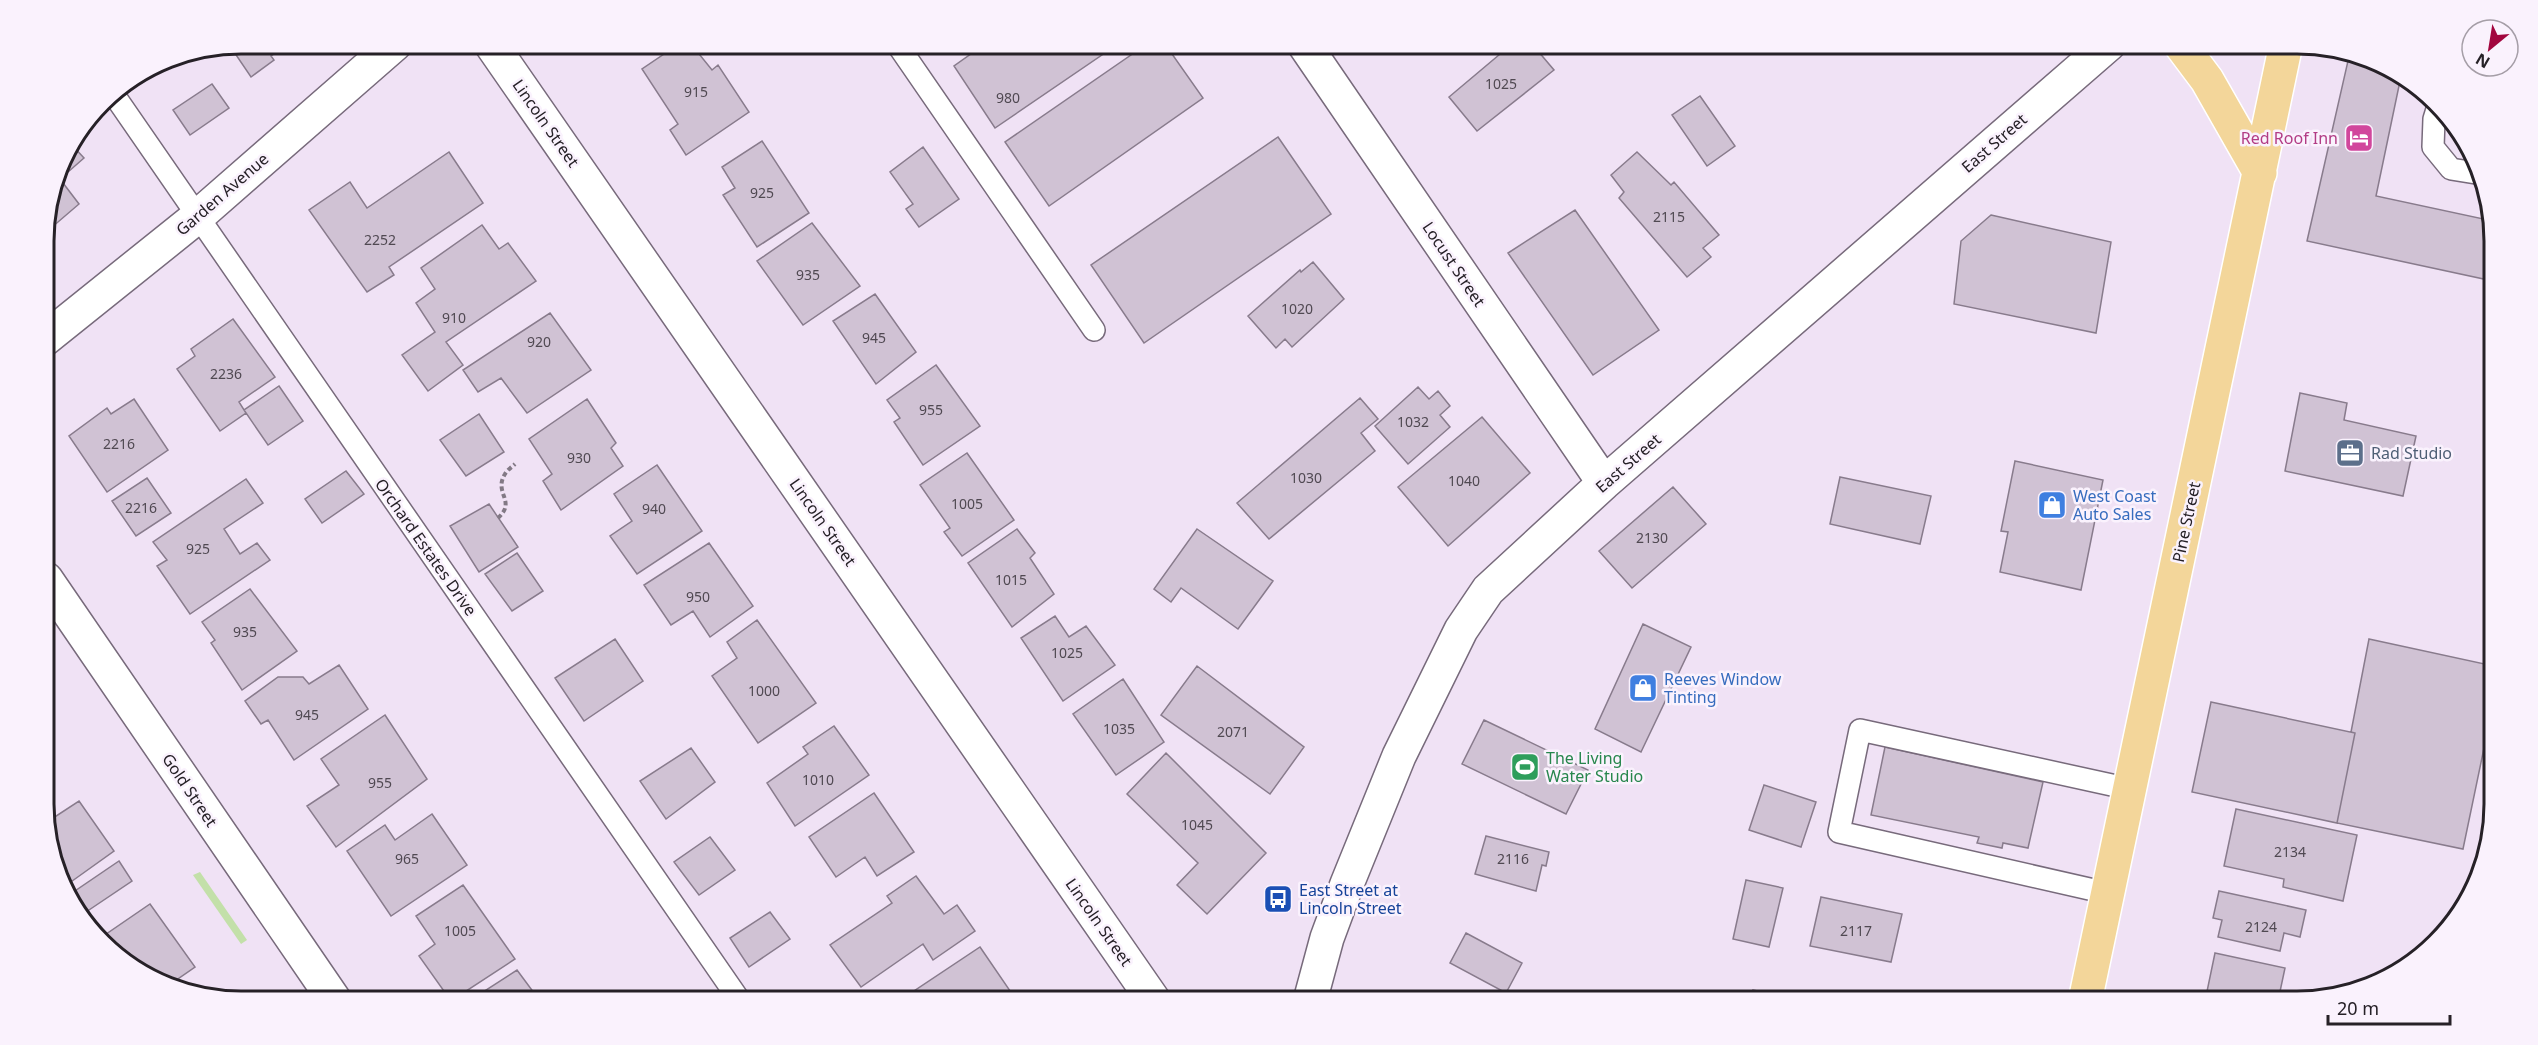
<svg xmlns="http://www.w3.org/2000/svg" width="2538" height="1045" font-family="'Noto Sans',sans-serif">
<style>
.green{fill:#c3e0a9}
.building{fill:#d0c2d4;stroke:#887b8c;stroke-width:1.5}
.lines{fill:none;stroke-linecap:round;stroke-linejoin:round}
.service-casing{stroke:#776a7b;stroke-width:24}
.minor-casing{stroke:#776a7b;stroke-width:36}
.tertiary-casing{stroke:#776a7b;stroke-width:36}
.primary-casing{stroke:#fff;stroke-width:36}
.path{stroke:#827985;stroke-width:4;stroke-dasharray:4.5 3;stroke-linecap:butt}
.service{stroke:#fff;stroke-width:21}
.minor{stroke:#fff;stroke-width:33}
.tertiary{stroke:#fff;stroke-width:33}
.primary{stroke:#f3d69a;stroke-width:33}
.labels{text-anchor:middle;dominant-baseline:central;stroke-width:5;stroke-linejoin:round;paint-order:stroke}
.number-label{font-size:14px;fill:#504952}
.street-label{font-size:16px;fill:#262127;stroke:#faf2fd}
.hotel-label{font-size:16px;fill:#b23c85;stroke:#faf2fd;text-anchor:end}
.service-label{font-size:16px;fill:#4e5e75;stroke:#faf2fd;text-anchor:start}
.shop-label{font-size:16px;fill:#366cbe;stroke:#faf2fd;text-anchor:start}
.leisure-label{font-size:16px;fill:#27864d;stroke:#faf2fd;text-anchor:start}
.transit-label{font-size:16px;fill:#164399;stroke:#faf2fd;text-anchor:start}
.rim{fill:none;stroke:#262127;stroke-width:3}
</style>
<rect width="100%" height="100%" fill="#f0e2f5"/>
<path class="green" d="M200,872L247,940L241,944L193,875Z"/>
<path class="building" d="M241,44H289L271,56L274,60L251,77L230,46Z
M679,44H691L712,70L718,65L749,112L686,155L670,130L678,124L642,69Z
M985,44H1118L995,128L954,66Z
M1147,44H1165L1203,98L1049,206L1005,142Z
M1512,44H1532L1554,70L1477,131L1449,97Z
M2350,52L2361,54L2400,81L2376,196L2493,221V281L2307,241Z
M176,57L149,75L146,71L166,58Z
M212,84L229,108L190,135L173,110Z
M1700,96L1735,146L1707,166L1672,115Z
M1278,137L1331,214L1144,343L1091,265Z
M762,141L809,213L757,247L723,195L735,188L722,167Z
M71,144L84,158L60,179L79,204L44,234L64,154Z
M923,147L959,199L919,227L906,209L913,204L890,172Z
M449,152L483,203L389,267L394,275L367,292L309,210L350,182L367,208Z
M1637,152L1671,185L1674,182L1719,235L1703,248L1711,257L1687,277L1619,198L1624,192L1611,175Z
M1575,210L1659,330L1593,375L1508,253Z
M1991,215L2111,242L2096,333L1954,304L1961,241Z
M812,223L860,286L803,325L757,261Z
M482,225L499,249L508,243L536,281L446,342L463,365L428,391L402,355L435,332L416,303L435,289L421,268Z
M1313,262L1344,299L1292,347L1285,339L1276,348L1248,316L1300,270L1301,272Z
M875,294L916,352L876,384L833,321Z
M550,313L591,370L527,413L501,378L478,392L463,370Z
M233,319L275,377L239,402L246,413L220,431L177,369L195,356L191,349Z
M936,365L980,426L923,465L894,422L900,418L887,400Z
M279,386L303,421L268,445L244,410Z
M1418,387L1429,399L1438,391L1450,406L1440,415L1450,427L1408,464L1375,426Z
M2300,393L2347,403L2344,420L2416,436L2403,496L2285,471Z
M1360,398L1378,419L1361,433L1375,451L1269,539L1237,503Z
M134,399L168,450L107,492L69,436L107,408L111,414Z
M587,399L616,443L611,448L623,466L561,510L543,481L552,474L529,439Z
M479,414L504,452L466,476L440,440Z
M1482,417L1530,473L1448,546L1398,487Z
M967,453L1014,520L962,556L944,532L950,528L920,485Z
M2015,461L2103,480L2081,590L2000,572L2008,532L2001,531Z
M657,465L702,531L637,574L610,536L632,521L614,494Z
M346,471L364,494L322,523L305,499Z
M1840,477L1931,496L1920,544L1830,524Z
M147,478L171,513L136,536L112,501Z
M246,479L263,503L224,529L240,554L257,543L270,560L190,614L157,566L167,560L153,542Z
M1673,487L1706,524L1632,588L1599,551Z
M489,504L518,547L479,572L450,526Z
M1017,529L1035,553L1030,558L1054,594L1012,627L968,563Z
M1197,529L1273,581L1238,629L1181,588L1171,602L1154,589Z
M709,543L753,606L710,637L693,611L671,625L644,585Z
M517,553L543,591L512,611L485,574Z
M250,589L297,651L242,690L211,643L215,640L202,622Z
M1055,616L1069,637L1086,626L1115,665L1063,701L1021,638Z
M757,620L816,703L758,743L712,676L737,658L727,642Z
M1643,624L1691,647L1641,752L1595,729Z
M615,639L643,681L584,721L555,678Z
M2369,639L2494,666V700L2463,849L2337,823L2355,733L2351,732Z
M339,665L368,709L294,760L268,720L261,724L245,701L278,677H303L309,684Z
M1197,666L1304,747L1270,794L1161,715Z
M1123,679L1164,742L1116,775L1073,714Z
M2211,702L2355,733L2337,823L2192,792Z
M385,715L427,779L336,847L307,806L339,785L321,759Z
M1484,720L1588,770L1566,814L1462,764Z
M834,726L869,775L795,826L767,783L808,754L803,747Z
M1885,747L2043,782L2028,848L2003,843L2002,848L1977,843L1979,837L1871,815Z
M691,748L715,782L666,819L640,781Z
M1166,753L1266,853L1207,914L1177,885L1198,863L1127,794Z
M1764,785L1816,802L1801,847L1749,830Z
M874,793L914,852L877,876L865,857L836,877L809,837Z
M79,801L114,851L68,884L47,842V822Z
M2236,809L2357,835L2343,901L2283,887L2284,879L2224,866Z
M432,814L467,865L391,916L347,851L385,825L395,840Z
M1486,836L1549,852L1546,866L1542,865L1536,891L1475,874Z
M710,837L735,870L699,895L674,862Z
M119,861L132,881L83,914L72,893Z
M916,876L944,914L957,905L975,931L933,960L923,944L861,987L830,945L892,903L887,896Z
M1746,880L1783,888L1769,947L1733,939Z
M463,885L515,959L451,1001L419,956L435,944L416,916Z
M2219,891L2306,910L2300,937L2284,933L2280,951L2218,937L2222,920L2213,918Z
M1821,897L1902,914L1891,962L1810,946Z
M150,904L195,967L169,985L99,939Z
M770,912L790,939L749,967L730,938Z
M1466,933L1522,963L1506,993L1450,963Z
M980,947L1017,1001H921L914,991Z
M2215,953L2285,968L2278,1001H2205Z
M517,970L540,1001H469Z
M1753,990L1796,999V1001H1750Z"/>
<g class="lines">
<g class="service-casing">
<path id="service" d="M897,44L1094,330
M112,92L740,1001
M2438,106L2434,119L2433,147L2451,169L2482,174
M2107,893L1839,832L1860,730L2130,789"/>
</g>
<g class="minor-casing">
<path id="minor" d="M491,44L1154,1001
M45,339L197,217L395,44
M46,579L335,1001"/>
</g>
<g class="tertiary-casing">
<path id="tertiary" d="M1304,44L1604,483
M1310,1001L1327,938L1347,884L1399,756L1461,630L1488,590L1604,483L2109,44"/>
</g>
<g class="primary-casing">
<path id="primary" d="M2180,44L2207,80L2260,173
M2085,1001L2286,44"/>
</g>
<path class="path" d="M498,518C517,501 493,493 505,474C507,470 512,467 515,464"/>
<use href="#service" class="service"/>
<use href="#minor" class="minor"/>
<use href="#tertiary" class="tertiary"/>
<use href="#primary" class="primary"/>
</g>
<defs>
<g id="hotel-square" transform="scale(1.5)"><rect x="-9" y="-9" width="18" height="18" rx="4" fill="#d1479c" stroke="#faf2fd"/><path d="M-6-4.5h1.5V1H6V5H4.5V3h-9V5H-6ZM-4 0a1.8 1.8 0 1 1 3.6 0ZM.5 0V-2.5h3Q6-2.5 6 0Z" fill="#fff"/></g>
<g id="office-square" transform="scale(1.5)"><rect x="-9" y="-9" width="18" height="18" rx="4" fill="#5c6f8a" stroke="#faf2fd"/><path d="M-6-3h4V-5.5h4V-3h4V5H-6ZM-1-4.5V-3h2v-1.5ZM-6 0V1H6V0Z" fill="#fff"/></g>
<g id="shop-square" transform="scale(1.5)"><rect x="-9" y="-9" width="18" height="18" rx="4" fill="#3f7fe0" stroke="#faf2fd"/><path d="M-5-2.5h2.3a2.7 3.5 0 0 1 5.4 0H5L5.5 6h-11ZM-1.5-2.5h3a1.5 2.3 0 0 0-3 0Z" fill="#fff"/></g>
<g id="stadium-square" transform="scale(1.5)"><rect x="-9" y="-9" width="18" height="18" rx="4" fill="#2e9e5b" stroke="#faf2fd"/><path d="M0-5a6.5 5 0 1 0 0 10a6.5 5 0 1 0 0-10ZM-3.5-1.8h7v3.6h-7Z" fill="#fff"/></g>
<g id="bus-square" transform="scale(1.5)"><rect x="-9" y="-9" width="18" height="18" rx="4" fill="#1a4fb4" stroke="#faf2fd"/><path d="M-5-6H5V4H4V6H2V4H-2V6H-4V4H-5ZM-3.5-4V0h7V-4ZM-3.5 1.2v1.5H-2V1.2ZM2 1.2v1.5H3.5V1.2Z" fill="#fff"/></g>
</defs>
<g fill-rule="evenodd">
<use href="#hotel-square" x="2359" y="138"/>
<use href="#office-square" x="2350" y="453"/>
<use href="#shop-square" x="2052" y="505"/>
<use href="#shop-square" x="1643" y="688"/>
<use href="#stadium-square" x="1525" y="767"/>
<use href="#bus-square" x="1278" y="899"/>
</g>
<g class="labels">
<g class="number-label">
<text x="1501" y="83">1025</text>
<text x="696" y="91">915</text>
<text x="1008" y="97">980</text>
<text x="762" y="192">925</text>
<text x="1669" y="216">2115</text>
<text x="380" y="239">2252</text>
<text x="808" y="274">935</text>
<text x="1297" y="308">1020</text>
<text x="454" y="317">910</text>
<text x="874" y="337">945</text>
<text x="539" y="341">920</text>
<text x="226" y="373">2236</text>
<text x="931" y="409">955</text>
<text x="1413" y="421">1032</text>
<text x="119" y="443">2216</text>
<text x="579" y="457">930</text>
<text x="1306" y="477">1030</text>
<text x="1464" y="480">1040</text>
<text x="967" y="503">1005</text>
<text x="141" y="507">2216</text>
<text x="654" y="508">940</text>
<text x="1652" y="537">2130</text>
<text x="198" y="548">925</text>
<text x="1011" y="579">1015</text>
<text x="698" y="596">950</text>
<text x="245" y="631">935</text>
<text x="1067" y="652">1025</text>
<text x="764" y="690">1000</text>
<text x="307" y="714">945</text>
<text x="1119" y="728">1035</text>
<text x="1233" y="731">2071</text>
<text x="818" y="779">1010</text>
<text x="380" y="782">955</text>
<text x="1197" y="824">1045</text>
<text x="2290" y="851">2134</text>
<text x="407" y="858">965</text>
<text x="1513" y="858">2116</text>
<text x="2261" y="926">2124</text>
<text x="460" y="930">1005</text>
<text x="1856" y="930">2117</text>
</g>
<g class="street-label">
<text transform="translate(546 123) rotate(55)">Lincoln Street</text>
<text transform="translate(1994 143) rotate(-41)">East Street</text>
<text transform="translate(222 194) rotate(-41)">Garden Avenue</text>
<text transform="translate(1454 264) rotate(56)">Locust Street</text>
<text transform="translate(1628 463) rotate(-41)">East Street</text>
<text transform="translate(823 522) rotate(55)">Lincoln Street</text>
<text transform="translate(2186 522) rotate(-78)">Pine Street</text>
<text transform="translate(426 547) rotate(55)">Orchard Estates Drive</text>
<text transform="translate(190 790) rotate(56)">Gold Street</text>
<text transform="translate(1099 922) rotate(55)">Lincoln Street</text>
</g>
<g class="hotel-label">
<text x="2338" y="138">Red Roof Inn</text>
</g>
<g class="service-label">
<text x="2371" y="453">Rad Studio</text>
</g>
<g class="shop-label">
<text x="2073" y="496">West Coast<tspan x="2073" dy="18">Auto Sales</tspan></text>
<text x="1664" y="679">Reeves Window<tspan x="1664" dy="18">Tinting</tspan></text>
</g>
<g class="leisure-label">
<text x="1546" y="758">The Living<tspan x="1546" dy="18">Water Studio</tspan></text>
</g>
<g class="transit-label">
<text x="1299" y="890">East Street at<tspan x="1299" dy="18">Lincoln Street</tspan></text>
</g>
</g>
<path d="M0 0H2538V1045H0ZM241 54H2297A187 187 0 0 1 2484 241V804A187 187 0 0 1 2297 991H241A187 187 0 0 1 54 804V241A187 187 0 0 1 241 54Z" fill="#faf2fd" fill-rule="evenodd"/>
<path class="rim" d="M241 54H2297A187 187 0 0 1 2484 241V804A187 187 0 0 1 2297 991H241A187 187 0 0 1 54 804V241A187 187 0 0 1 241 54Z"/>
<g transform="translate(2490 48) rotate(210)"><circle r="28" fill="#faf2fd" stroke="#a59ea7" stroke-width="1.5"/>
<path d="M0-4.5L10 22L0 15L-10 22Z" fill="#a2053e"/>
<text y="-9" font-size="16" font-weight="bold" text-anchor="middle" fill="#262127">N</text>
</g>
<path d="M2328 1015v9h122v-9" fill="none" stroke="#262127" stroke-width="3"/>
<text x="2337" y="1015" font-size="18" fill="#262127" stroke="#faf2fd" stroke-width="4.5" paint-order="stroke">20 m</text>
</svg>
